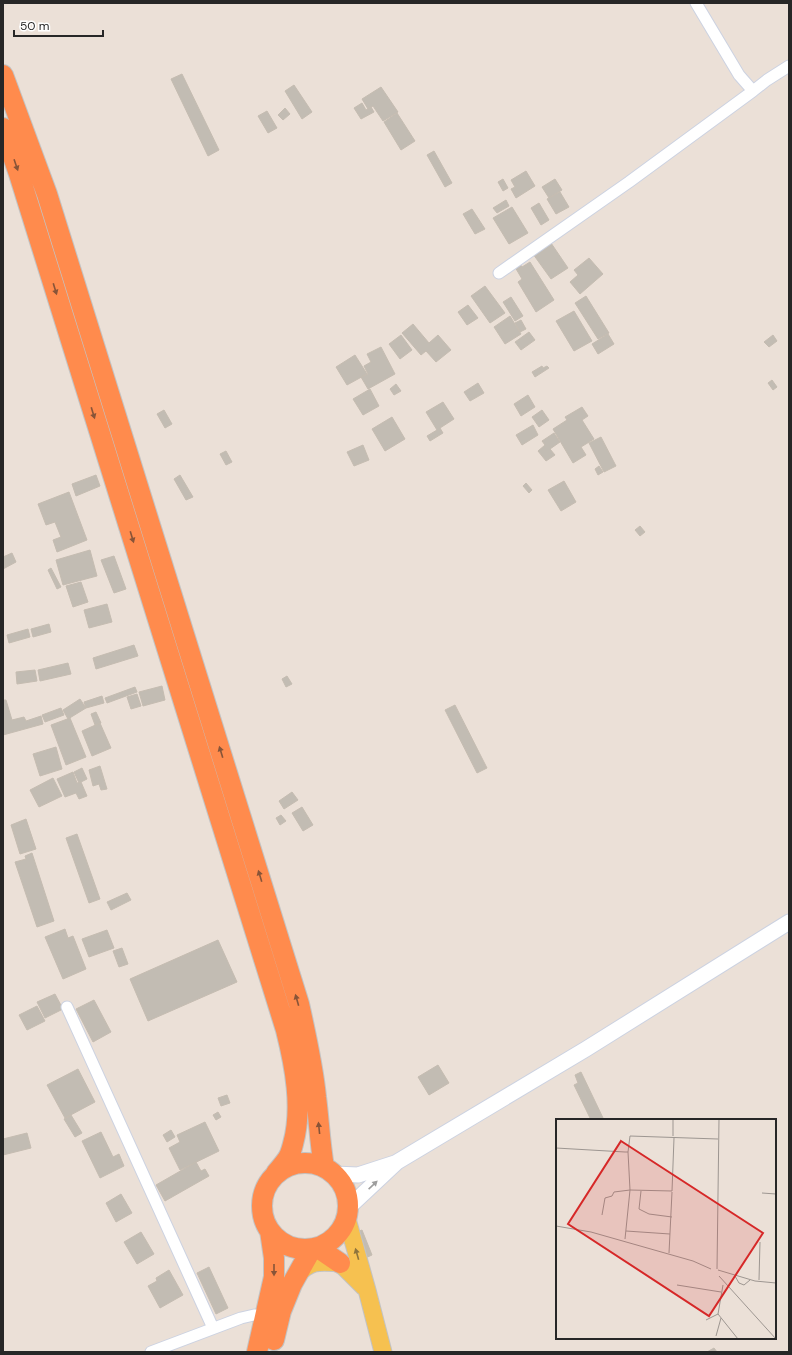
<svg xmlns="http://www.w3.org/2000/svg" width="792" height="1355" font-family="'DM Sans',sans-serif">
<style>
.building{fill:#c2bcb3;stroke:#c5bcb1}
.lines{fill:none;stroke-linecap:round;stroke-linejoin:round}
.street-casing{stroke:#ccd2e1;stroke-width:13}
.secondary-casing{stroke:#ccd2e1;stroke-width:17}
.primary-casing{stroke:#c3c3c3;stroke-width:19}
.highway-casing{stroke:#c3c3c3;stroke-width:22}
.street{stroke:#fff;stroke-width:11}
.secondary{stroke:#fff;stroke-width:15}
.primary{stroke:#f6c150;stroke-width:17}
.highway{stroke:#ff8b4d;stroke-width:20}
.oneway{fill:#885438}
.oneway2{fill:#9e9e9e}
.oneway3{fill:#8e743c}
.inset-road{fill:none;stroke:#9d9691;stroke-width:1}
.view{fill:#d62828;fill-opacity:0.15;stroke:#d62828;stroke-width:2}
.inset-edge{fill:none;stroke:#272727;stroke-width:2}
</style>
<rect width="100%" height="100%" fill="#ebe0d7"/>
<path class="building" d="M182,74L219,150L208,156L171,79Z
M294,85L312,112L302,119L285,91Z
M381,87L398,112L383,121L373,106L368,109L362,99Z
M362,103L366,110L371,107L374,112L361,119L354,108Z
M285,108L290,114L283,120L278,115Z
M267,111L277,128L268,133L258,116Z
M397,113L415,141L401,150L384,122Z
M434,151L452,183L445,187L427,155Z
M526,171L535,186L516,198L511,189L515,187L511,180Z
M503,179L508,188L503,191L498,182Z
M555,179L562,190L549,198L542,187Z
M560,192L569,207L556,214L547,199Z
M506,200L509,206L497,213L493,208Z
M539,203L549,220L541,225L531,208Z
M512,207L528,233L509,244L493,218Z
M472,209L485,229L475,234L463,214Z
M551,243L568,268L551,279L533,254Z
M589,258L603,274L580,294L570,282L578,275L574,270Z
M530,262L554,300L536,312L518,282L522,279L515,267L520,264L522,267Z
M485,286L505,313L490,323L471,296Z
M586,296L609,333L598,339L575,303Z
M511,297L523,316L515,321L503,302Z
M468,305L478,318L467,325L458,312Z
M574,311L592,341L574,351L556,321Z
M510,316L521,334L505,344L494,327Z
M521,320L526,329L520,332L515,323Z
M413,324L429,343L438,335L451,350L436,362L426,351L421,355L402,333Z
M529,332L535,340L521,350L515,342Z
M608,334L614,344L598,354L592,344Z
M401,335L412,350L400,359L389,344Z
M773,335L777,341L769,347L764,342Z
M381,347L395,374L368,389L361,377L368,374L364,366L371,362L367,354Z
M355,355L367,374L347,385L336,367Z
M542,366L543,368L547,366L549,368L535,377L532,372Z
M772,380L777,387L773,390L768,383Z
M478,383L484,393L470,401L464,392Z
M396,384L401,391L394,395L390,389Z
M370,389L379,406L363,415L353,399Z
M528,395L535,407L521,416L514,404Z
M443,402L454,419L440,428L443,433L430,441L427,436L437,430L426,412Z
M582,407L588,416L582,420L594,439L581,447L586,455L573,463L553,429L567,420L565,417Z
M164,410L172,424L165,428L157,414Z
M542,410L549,420L539,427L532,417Z
M392,417L405,439L385,451L372,429Z
M533,425L538,435L522,445L516,435Z
M554,433L560,442L550,449L555,455L546,461L538,451L545,445L542,441Z
M601,437L616,466L604,472L589,443Z
M363,445L369,460L354,466L347,452Z
M226,451L232,462L226,465L220,454Z
M599,466L603,472L598,475L595,469Z
M96,475L100,486L76,496L72,484Z
M180,475L193,497L186,500L174,479Z
M564,481L576,502L561,511L548,490Z
M526,483L532,490L529,493L523,486Z
M69,492L87,540L57,552L53,540L61,537L55,522L46,525L38,504Z
M640,526L645,532L640,536L635,530Z
M90,550L97,576L63,585L56,560Z
M12,553L16,562L3,569V557Z
M114,556L126,589L114,593L101,560Z
M51,568L61,587L57,589L48,570Z
M81,582L88,602L73,607L66,586Z
M107,604L112,622L89,628L84,610Z
M49,624L51,632L33,637L31,629Z
M28,629L30,637L9,643L7,635Z
M134,645L138,656L96,669L93,658Z
M68,663L71,674L40,681L38,670Z
M35,670L37,681L17,684L16,672Z
M287,676L292,684L286,687L282,679Z
M162,686L165,700L143,706L139,692Z
M135,687L137,692L107,703L105,698Z
M137,694L141,706L131,709L127,697Z
M102,696L104,703L86,708L84,702Z
M80,699L86,708L68,719L63,710Z
M3,700H6L12,720L24,717L26,721L41,716L43,724L3,735Z
M455,705L487,768L477,773L445,710Z
M61,708L64,715L45,722L42,715Z
M96,712L101,723L95,725L91,714Z
M70,718L86,757L66,765L51,725Z
M100,723L111,748L92,756L82,731Z
M56,747L62,769L40,776L33,754Z
M100,766L107,789L101,790L99,784L93,786L89,770Z
M82,768L87,779L79,783L74,772Z
M73,772L77,783L81,782L87,796L79,799L76,793L65,797L57,779Z
M53,778L62,796L39,807L30,790Z
M292,792L298,800L284,809L279,801Z
M302,807L313,825L303,831L292,813Z
M281,815L286,821L280,825L276,818Z
M26,819L36,849L20,854L11,825Z
M77,834L100,899L89,903L66,838Z
M32,853L54,921L37,927L15,862L26,859L25,856Z
M127,893L131,900L111,910L107,902Z
M65,929L68,938L73,936L86,969L63,979L45,937Z
M107,930L114,948L89,957L82,939Z
M218,940L237,982L148,1021L130,979Z
M122,948L128,964L119,967L113,951Z
M55,994L63,1009L45,1018L37,1002Z
M94,1000L111,1032L93,1042L76,1009Z
M37,1006L45,1021L27,1030L19,1015Z
M438,1065L449,1083L429,1095L418,1077Z
M78,1069L95,1102L65,1118L47,1085Z
M581,1072L604,1120H591L574,1085L578,1083L575,1075Z
M227,1095L230,1103L221,1106L218,1098Z
M218,1112L221,1117L216,1120L213,1115Z
M71,1115L82,1133L75,1137L64,1119Z
M205,1122L219,1151L180,1170L169,1148L180,1142L177,1135Z
M171,1130L175,1137L167,1142L163,1135Z
M101,1132L113,1157L119,1154L124,1166L100,1178L82,1141Z
M27,1133L31,1148L3,1155V1139Z
M196,1162L201,1171L205,1169L209,1176L165,1201L156,1185Z
M121,1194L132,1213L116,1222L106,1203Z
M362,1230L372,1255L363,1259L352,1234Z
M141,1232L154,1254L137,1264L124,1242Z
M209,1267L228,1308L216,1314L197,1273Z
M169,1270L183,1295L160,1308L148,1286L157,1281L156,1278Z
M714,1348L717,1352H707Z"/>
<g class="lines">
<g class="street-casing">
<path id="street" d="M696,3L739,75L753,91L767,80L789,66
M499,273L629,182L753,91
M67,1007L213,1328
M151,1352L241,1318L254,1315H266"/>
</g>
<g class="secondary-casing">
<path id="secondary" d="M334,1174L358,1175L395,1163
M349,1207L397,1162L586,1049L789,922"/>
</g>
<g class="primary-casing">
<path id="primary" d="M347,1219L367,1290L383,1352
M297,1275C312,1259 321,1262 340,1263L364,1287"/>
</g>
<g class="highway-casing">
<path id="highway" d="M3,75L47,194L299,1004C306,1035 313,1066 316,1097C319,1120 320,1144 324,1167
M3,128L19,174L286,1030C295,1066 303,1108 293,1144C292,1148 291,1152 289,1156C286,1162 280,1168 276,1173
M262 1206a43 43 0 1 1 86 0a43 43 0 1 1-86 0Z
M318,1248L340,1263
M274,1340L281,1311L292,1284L311,1250
M257,1352L274,1277V1258L270,1231"/>
</g>
<use href="#street" class="street"/>
<use href="#secondary" class="secondary"/>
<use href="#primary" class="primary"/>
<use href="#highway" class="highway"/>
</g>
<defs><path id="oneway-solid" d="M-6-.8H1V-3.2L6.5 0L1 3.2V.8H-6Z"/></defs>
<g class="oneway">
<use href="#oneway-solid" transform="translate(16 165) rotate(71)"/>
<use href="#oneway-solid" transform="translate(55 289) rotate(73)"/>
<use href="#oneway-solid" transform="translate(93 413) rotate(73)"/>
<use href="#oneway-solid" transform="translate(132 537) rotate(73)"/>
<use href="#oneway-solid" transform="translate(221 752) rotate(-107)"/>
<use href="#oneway-solid" transform="translate(260 876) rotate(-107)"/>
<use href="#oneway-solid" transform="translate(297 1000) rotate(-106)"/>
<use href="#oneway-solid" transform="translate(319 1128) rotate(-96)"/>
<use href="#oneway-solid" transform="translate(274 1270) rotate(90)"/>
</g>
<use class="oneway2" href="#oneway-solid" transform="translate(373 1185) rotate(-43)"/>
<use class="oneway3" href="#oneway-solid" transform="translate(357 1254) rotate(-106)"/>
<g transform="translate(556 1119)">
<rect width="220" height="220" fill="#ebe0d7"/>
<path class="inset-road" d="M117,17V0M0,29L69,33H72L74,17L162,20M85,72L83,90L93,95L116,98M206,74L220,75M46,96L49,79L56,77L58,73L74,71L72,33M0,107L35,113L137,142L155,150M70,112L114,115M69,120L74,71L116,72L118,19M113,134L116,73M161,150L163,0M162,151L199,162L220,164M163,157L220,220M179,157L183,164L188,166L194,161M203,161L204,123M121,166L165,173M167,166L162,195L182,220M150,201L162,195M160,217L165,199"/>
<path class="view" d="M65,22L207,114L153,197L12,105Z"/>
<rect width="220" height="220" class="inset-edge"/>
</g>
<rect width="792" height="1355" fill="none" stroke="#272727" stroke-width="8"/>
<path d="M14 30v6h89v-6" fill="none" stroke="#272727" stroke-width="2"/>
<text x="20" y="30" font-size="12" fill="#272727" stroke="#ffffff" stroke-width="3" paint-order="stroke">50 m</text>
</svg>
